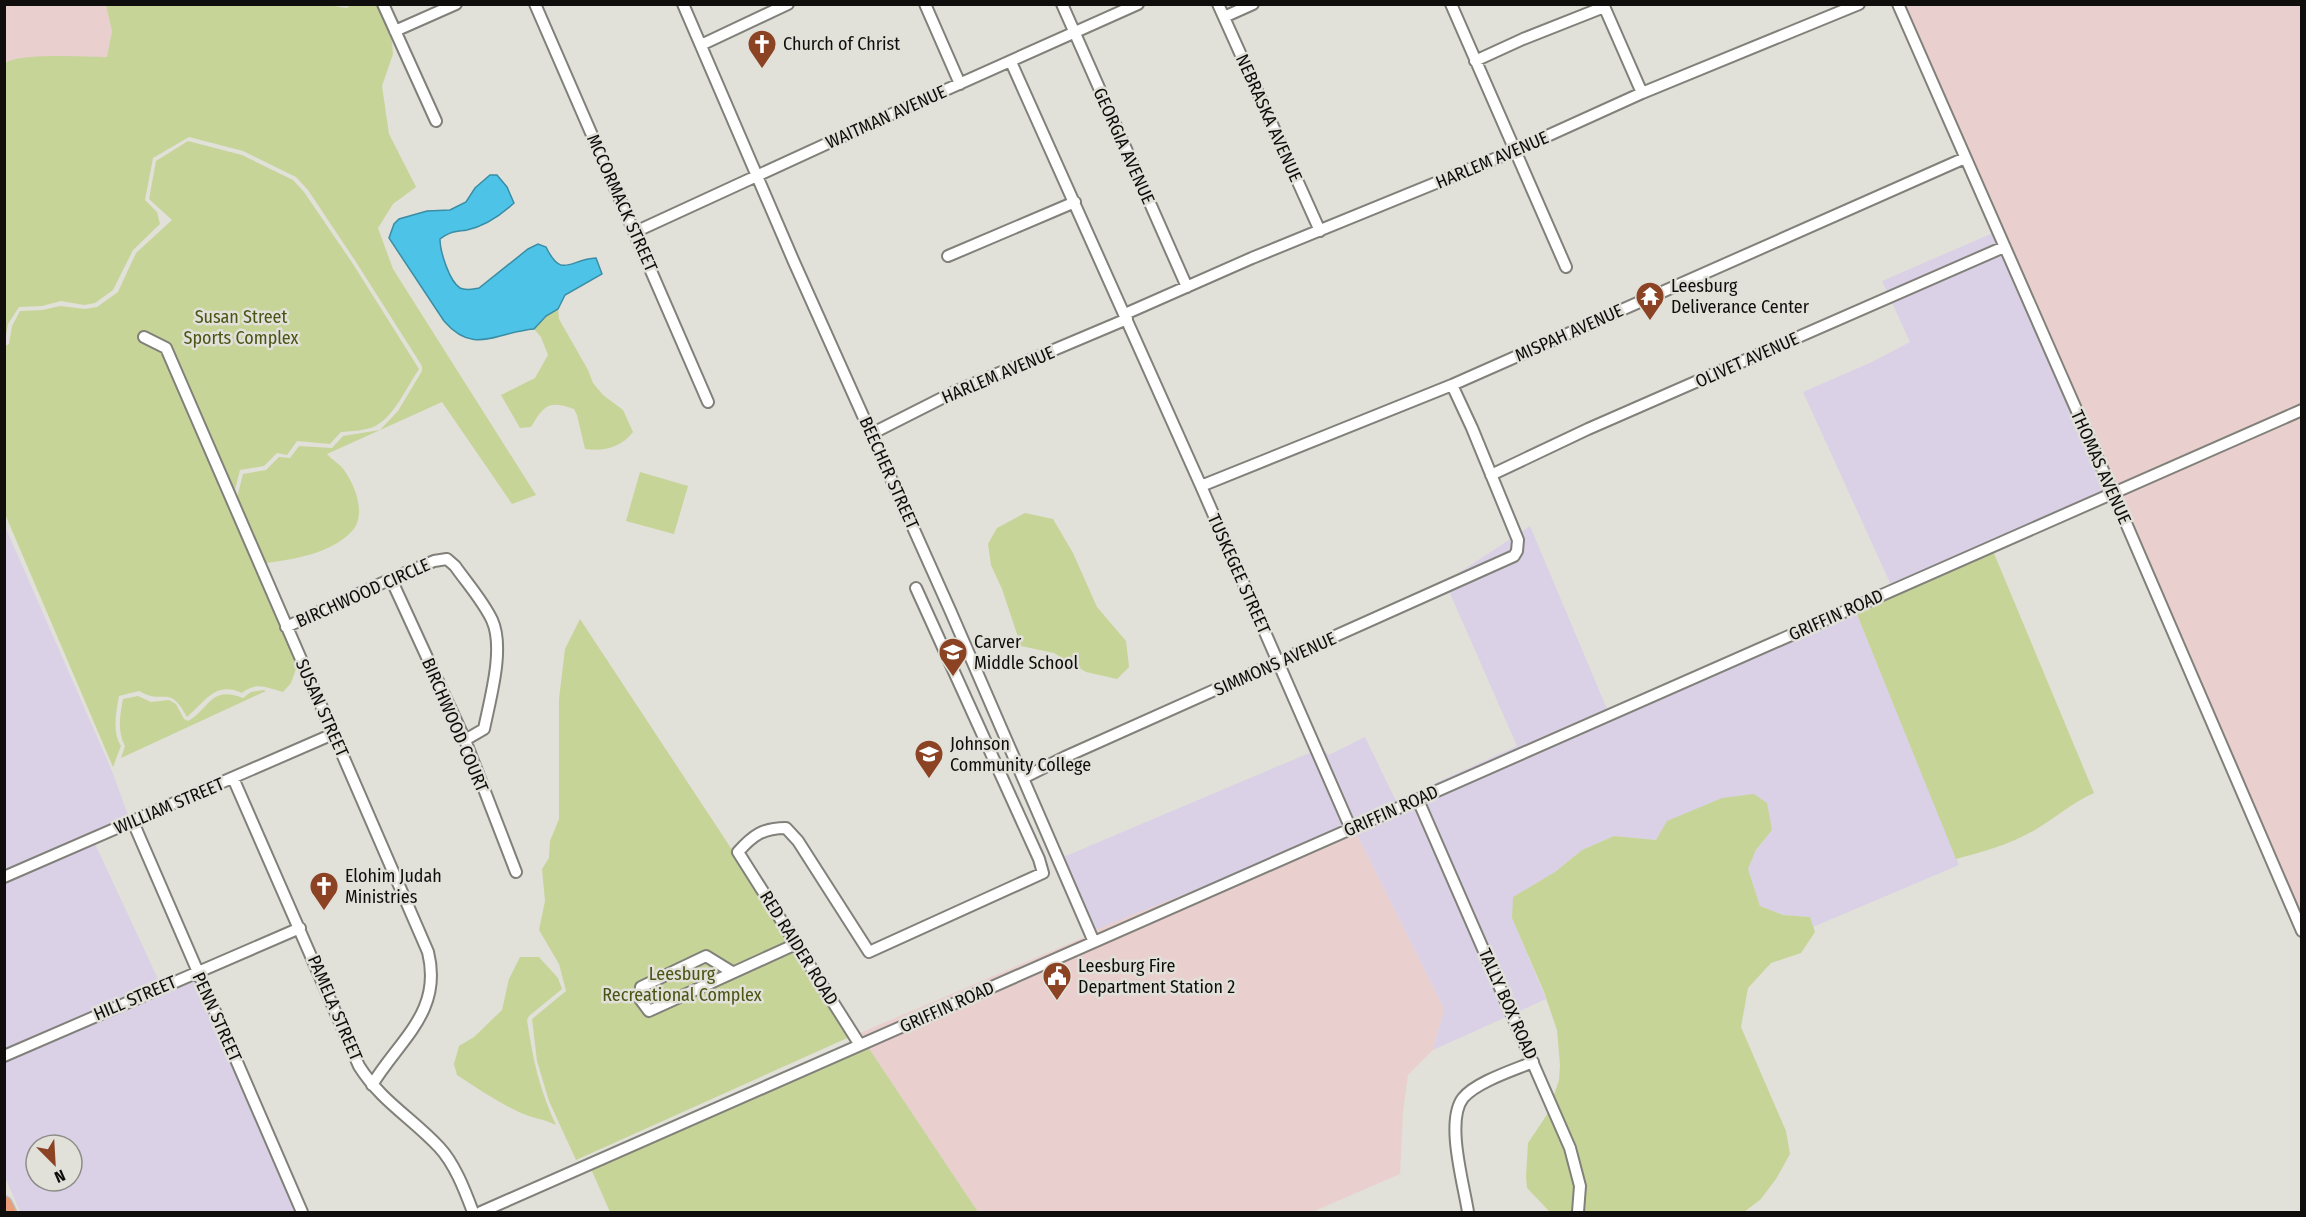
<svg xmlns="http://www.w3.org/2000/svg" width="2306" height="1217" font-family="'Fira Sans Condensed',sans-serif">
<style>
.commercial{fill:#dad1e6;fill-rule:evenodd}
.industrial{fill:#e9cfcd}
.green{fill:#c7d498}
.water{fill:#4dc4e7;stroke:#3a8da5;stroke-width:1.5}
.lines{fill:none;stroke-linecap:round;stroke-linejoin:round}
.minor-casing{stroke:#81807a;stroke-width:14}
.highway-casing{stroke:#bcbcbb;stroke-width:18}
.minor{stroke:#fff;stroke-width:10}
.highway{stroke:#e99d78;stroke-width:15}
.labels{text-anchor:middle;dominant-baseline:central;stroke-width:5;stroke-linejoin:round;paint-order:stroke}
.poi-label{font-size:18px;fill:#0f0e0c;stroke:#e1e0d9;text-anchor:start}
.street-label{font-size:18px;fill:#0f0e0c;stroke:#e1e0d9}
.park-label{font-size:18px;fill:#4a5413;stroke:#e1e0d9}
</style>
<rect width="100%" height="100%" fill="#e1e0d9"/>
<path class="commercial" d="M1993,233L2106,490L1891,585L1803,392L1872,362L1910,342L1882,281Z
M4,524L112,771L128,815L90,833L158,979L194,969L305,1212H20L5,1177ZM36,1145H72V1181H36Z
M1530,526L1607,709L1250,868L1093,931L1061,858L1321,748L1329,755L1365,737L1396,801L1517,746L1445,582Z
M1856,612L1959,865L1813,927L1810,917L1783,915L1760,906L1748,869L1756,850L1772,830L1656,840L1614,836L1582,850L1555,872L1512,918L1546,999L1433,1050L1444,1009L1356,833Z"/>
<path class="industrial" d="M5,5H106L112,31L107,57H34L5,64Z
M1903,5H2301V404L2115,486Z
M2301,416V919L2119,496Z
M1356,833L1444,1009L1433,1050L1408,1075L1403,1111L1400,1174L1312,1212H978L868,1047Z
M1250,868L863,1038L860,1033L1094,933L1093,931Z"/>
<path class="green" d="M321,4L347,8L350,5H384L391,31L393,54L382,86L389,134L416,187L393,204L378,228L393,269L536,495L512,504L442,402L327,454C332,460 340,464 344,470C355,485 367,515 352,531C333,553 292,560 265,563L284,612L236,502L243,474L266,470L279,457L290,458L299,446L332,448L343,436L380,430L398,411L422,371V366L356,262L308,190L296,177L243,151L189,137L153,158L145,200L157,212L160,224L133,250L113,290L95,303L84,305L61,301L42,306L19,307L8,324L5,341L4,64C18,52 86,57 107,57L112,31L106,5Z
M188,141L242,155L293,180L304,192L353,264L419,369C408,385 394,416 377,425C368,431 351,431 341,432L330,444L297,441L287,455L277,453L264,466L240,470L232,502L300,658L291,683L283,692C267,688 256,681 242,693C215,681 206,701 187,717C168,683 166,706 139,691L119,696C116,713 112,731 121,746L113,767L5,514L4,347L9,344L12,326L20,311L43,310L60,306L85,309L97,307L118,292L136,253L172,220L149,199L156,161Z
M558,309L559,319L588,370L593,383L603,395L623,410L633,432C622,447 603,452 585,449L577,415L574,409C549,400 544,405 531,427L520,428L501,395L535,378L548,355L541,337L534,329L546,316Z
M640,472L688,486L674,534L626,521Z
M1025,513L1053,519L1073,553L1097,607L1126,641L1129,667L1117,679L1086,672L1054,653L1021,646L1002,589L991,565L988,544L997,528Z
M1993,551L2094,793C2073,802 2055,818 2035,830C2011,844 1983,852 1956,859L1856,612Z
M580,619L854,1035L576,1160L549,1101L537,1061L532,1019L566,991L559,964L539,930L545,901L542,869L549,858L550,841L559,819V699L565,649Z
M263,690L266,691L121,758L125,746C117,731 120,715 123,699L138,696L151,702L169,700L176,704L184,719L188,721C210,709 210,685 243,698L251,692Z
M1754,794L1767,803L1772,830L1756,850L1748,869L1760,906L1783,915L1810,917L1815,932L1801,953L1771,963L1748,988L1741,1027L1786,1131L1790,1154L1776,1179L1760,1200L1744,1212H1550L1527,1188L1526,1176L1528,1143L1548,1113L1559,1080L1560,1065L1557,1030L1544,992L1512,918L1513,897L1555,872L1582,850L1614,836L1656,840L1667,821L1722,798Z
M520,957H539L558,978L562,989L529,1016L527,1020C533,1060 539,1088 556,1125C544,1119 531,1118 519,1112C497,1102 477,1088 457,1075L454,1064L459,1046L474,1037L502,1010L509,979Z
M868,1047L978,1212H610L591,1169Z"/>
<path class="water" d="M490,175H497L507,187L514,203C500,216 486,226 467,230C454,232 451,231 440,239C440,251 449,281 460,288C466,291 473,289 479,288L528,249L538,244L546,247C562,280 570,259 596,258L602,274L565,295L558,309L546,316L534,329C496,332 474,356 444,321L389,238L394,224L399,219L427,211L450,210L466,202L475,188Z"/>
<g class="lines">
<g class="minor-casing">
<path id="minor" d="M383,4L436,121
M535,4L708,402
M683,4L794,262L950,610L1094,942
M925,4L960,84
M1062,4L1187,287
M1218,4L1320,231
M1451,4L1566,267
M1603,4L1642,93
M1898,4L2113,493L2302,931
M1224,17L1253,4
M395,31L456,4
M701,45L788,4
M1475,61L1523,39L1604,7
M1011,62L1201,486L1351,829
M635,232L874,122L1138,4
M948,256L1075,202
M1125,314L1252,258L1514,151L1642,93L1859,4
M144,337L166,348L428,952C443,1012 399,1040 372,1085
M871,434L954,392L1127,319
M1491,475L1588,429L2004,247
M1201,486L1452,385L1965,158
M391,579L465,740L516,872
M286,627L391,579L434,561L447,559L455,566C467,583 483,601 492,620C505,648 490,699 484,729L465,740
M233,778L359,1066C381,1101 412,1118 439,1147C455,1164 465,1191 473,1212
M1023,778L1065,757L1514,556L1517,551L1518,540L1472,428L1452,385
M1418,800L1570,1148L1580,1186L1578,1212
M133,822L302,1212
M4,877L333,734
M732,972L706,956L641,987L640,999L649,1011L796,944
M860,1045L738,852C753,835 763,828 786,828L798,841L869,952L1043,873L1039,859L916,588
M4,1056L300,928
M481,1212L2302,410
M1468,1212C1464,1185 1445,1121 1463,1098C1476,1082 1514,1070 1533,1062"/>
</g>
<g class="highway-casing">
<path id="highway" d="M4,1204L8,1212"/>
</g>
<use href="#minor" class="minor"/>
<use href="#highway" class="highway"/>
</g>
<defs>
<g id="church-pin" transform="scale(1.5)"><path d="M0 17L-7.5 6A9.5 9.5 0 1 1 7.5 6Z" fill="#8b4324" stroke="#e1e0d9"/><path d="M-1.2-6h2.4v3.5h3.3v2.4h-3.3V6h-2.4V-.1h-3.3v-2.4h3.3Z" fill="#fff"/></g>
<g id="temple-pin" transform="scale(1.5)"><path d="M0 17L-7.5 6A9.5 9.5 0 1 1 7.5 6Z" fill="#8b4324" stroke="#e1e0d9"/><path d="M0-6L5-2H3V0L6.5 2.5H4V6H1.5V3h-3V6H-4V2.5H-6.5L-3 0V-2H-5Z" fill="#fff"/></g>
<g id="school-pin" transform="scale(1.5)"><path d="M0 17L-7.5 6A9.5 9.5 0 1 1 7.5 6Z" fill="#8b4324" stroke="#e1e0d9"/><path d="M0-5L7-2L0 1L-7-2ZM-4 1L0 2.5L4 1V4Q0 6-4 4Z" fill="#fff"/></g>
<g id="civic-pin" transform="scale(1.5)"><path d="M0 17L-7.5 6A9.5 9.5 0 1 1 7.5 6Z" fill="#8b4324" stroke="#e1e0d9"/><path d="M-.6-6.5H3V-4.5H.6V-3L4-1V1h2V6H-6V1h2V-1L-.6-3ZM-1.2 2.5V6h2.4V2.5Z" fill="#fff"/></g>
</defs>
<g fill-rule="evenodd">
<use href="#church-pin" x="762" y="44"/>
<use href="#temple-pin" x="1650" y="296"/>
<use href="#school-pin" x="953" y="652"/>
<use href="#school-pin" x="929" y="754"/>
<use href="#church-pin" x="324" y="886"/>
<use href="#civic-pin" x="1057" y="976"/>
</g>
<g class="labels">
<g class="poi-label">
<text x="783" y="44">Church of Christ</text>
<text x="1671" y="286">Leesburg<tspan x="1671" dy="21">Deliverance Center</tspan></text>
<text x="974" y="642">Carver<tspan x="974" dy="21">Middle School</tspan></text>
<text x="950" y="744">Johnson<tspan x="950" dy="21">Community College</tspan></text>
<text x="345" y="876">Elohim Judah<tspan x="345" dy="21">Ministries</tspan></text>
<text x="1078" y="966">Leesburg Fire<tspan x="1078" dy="21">Department Station 2</tspan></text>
</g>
<g class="street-label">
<text transform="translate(886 117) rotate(-24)">WAITMAN AVENUE</text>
<text transform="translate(1269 118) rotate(66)">NEBRASKA AVENUE</text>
<text transform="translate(1124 146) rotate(66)">GEORGIA AVENUE</text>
<text transform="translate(1492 160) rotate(-23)">HARLEM AVENUE</text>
<text transform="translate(622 203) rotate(66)">MCCORMACK STREET</text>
<text transform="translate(1569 333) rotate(-24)">MISPAH AVENUE</text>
<text transform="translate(1747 360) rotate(-24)">OLIVET AVENUE</text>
<text transform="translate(998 375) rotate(-23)">HARLEM AVENUE</text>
<text transform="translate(2101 467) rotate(66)">THOMAS AVENUE</text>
<text transform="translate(889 473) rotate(66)">BEECHER STREET</text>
<text transform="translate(1239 574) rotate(66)">TUSKEGEE STREET</text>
<text transform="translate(363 593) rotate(-24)">BIRCHWOOD CIRCLE</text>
<text transform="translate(1836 615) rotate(-24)">GRIFFIN ROAD</text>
<text transform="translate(1275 664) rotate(-24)">SIMMONS AVENUE</text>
<text transform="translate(322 708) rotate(66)">SUSAN STREET</text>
<text transform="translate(455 725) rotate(67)">BIRCHWOOD COURT</text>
<text transform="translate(169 806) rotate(-23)">WILLIAM STREET</text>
<text transform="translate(1391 811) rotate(-24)">GRIFFIN ROAD</text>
<text transform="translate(799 948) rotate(58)">RED RAIDER ROAD</text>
<text transform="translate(135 998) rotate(-23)">HILL STREET</text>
<text transform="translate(1508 1004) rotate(66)">TALLY BOX ROAD</text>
<text transform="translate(947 1007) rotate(-24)">GRIFFIN ROAD</text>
<text transform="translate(335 1008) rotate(67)">PAMELA STREET</text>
<text transform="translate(217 1017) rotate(66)">PENN STREET</text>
</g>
<g class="park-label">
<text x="241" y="317">Susan Street<tspan x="241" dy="21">Sports Complex</tspan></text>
<text x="682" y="974">Leesburg<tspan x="682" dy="21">Recreational Complex</tspan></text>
</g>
</g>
<rect width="2306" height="1217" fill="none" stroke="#0f0e0c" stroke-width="12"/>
<g transform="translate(54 1163) rotate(156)"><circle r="28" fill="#e1e0d9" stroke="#8d8c87" stroke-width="1.5"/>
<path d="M0-4.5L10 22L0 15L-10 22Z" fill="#8b4324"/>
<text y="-9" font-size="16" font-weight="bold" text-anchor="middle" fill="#0f0e0c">N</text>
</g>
</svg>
